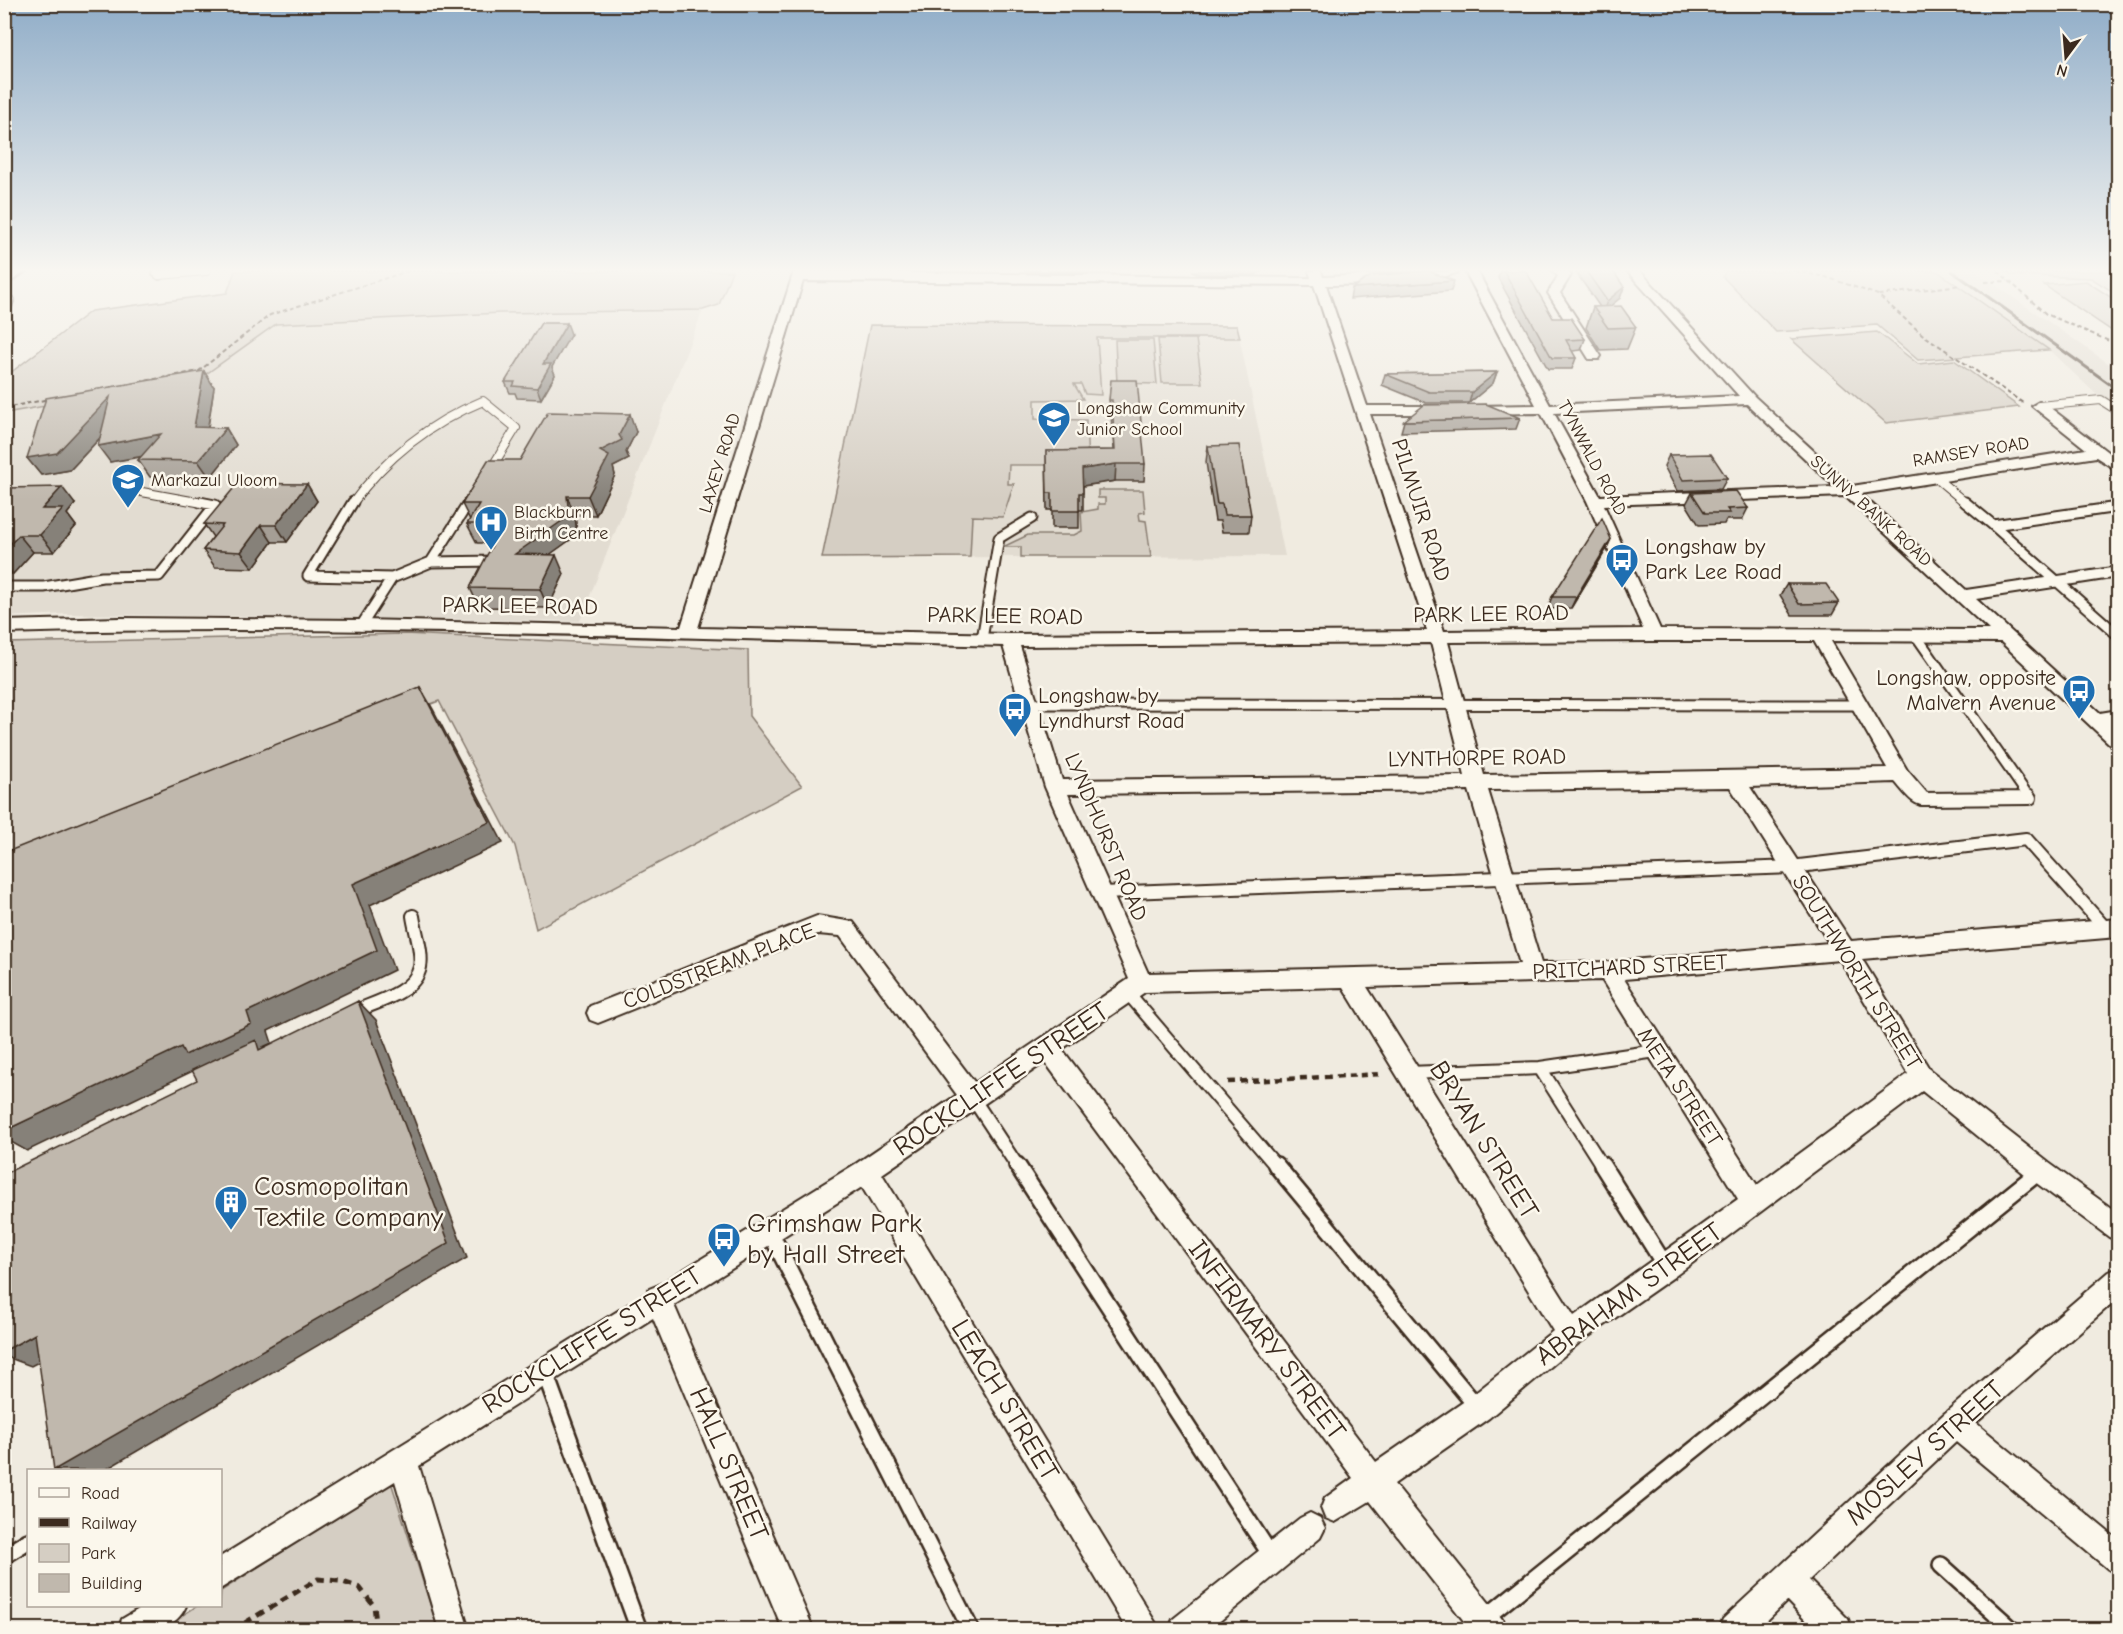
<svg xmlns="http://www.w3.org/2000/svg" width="2123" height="1634" font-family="'Comic Neue',sans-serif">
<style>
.built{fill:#e2dcd1}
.green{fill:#d5cec3;stroke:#887c70;stroke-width:1.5}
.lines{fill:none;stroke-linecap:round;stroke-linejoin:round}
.lane-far3-casing{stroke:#3b2a1e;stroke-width:10}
.lane-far2-casing{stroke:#3b2a1e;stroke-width:13}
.lane-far1-casing{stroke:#3b2a1e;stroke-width:16}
.lane-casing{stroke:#3b2a1e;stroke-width:20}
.street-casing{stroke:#3b2a1e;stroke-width:4}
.path-far2{stroke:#3b2a1e;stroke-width:2;stroke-dasharray:4.5 3;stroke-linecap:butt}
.path-far1{stroke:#3b2a1e;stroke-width:4.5;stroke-dasharray:7 5;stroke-linecap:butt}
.path{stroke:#3b2a1e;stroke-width:5;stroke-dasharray:8 6;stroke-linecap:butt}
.lane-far3{stroke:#fbf7ec;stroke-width:8}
.lane-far2{stroke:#fbf7ec;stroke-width:9}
.lane-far1{stroke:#fbf7ec;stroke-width:12}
.lane{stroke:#fbf7ec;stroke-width:15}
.street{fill:#fbf7ec;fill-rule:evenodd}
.rail{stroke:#3b2a1e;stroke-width:3}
.wall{fill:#a59e95;stroke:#3b2a1e;stroke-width:1.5}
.shaded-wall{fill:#868179;stroke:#3b2a1e;stroke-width:1.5}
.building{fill:#c0b8ad;stroke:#3b2a1e;stroke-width:1.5}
.labels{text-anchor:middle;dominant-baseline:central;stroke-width:5;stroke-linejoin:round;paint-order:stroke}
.far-poi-label{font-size:18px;fill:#3b2a1e;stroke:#fbf7ec;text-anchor:start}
.far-street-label{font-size:18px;fill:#3b2a1e;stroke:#fbf7ec}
.street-label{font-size:22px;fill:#3b2a1e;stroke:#fbf7ec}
.poi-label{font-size:22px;fill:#3b2a1e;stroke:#fbf7ec;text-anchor:start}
.near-street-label{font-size:27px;fill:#3b2a1e;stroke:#fbf7ec}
.near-poi-label{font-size:27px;fill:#3b2a1e;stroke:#fbf7ec;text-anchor:start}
</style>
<rect width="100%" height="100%" fill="#f0ebe0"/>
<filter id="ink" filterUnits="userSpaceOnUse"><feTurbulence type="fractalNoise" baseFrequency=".0167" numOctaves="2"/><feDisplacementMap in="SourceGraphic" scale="12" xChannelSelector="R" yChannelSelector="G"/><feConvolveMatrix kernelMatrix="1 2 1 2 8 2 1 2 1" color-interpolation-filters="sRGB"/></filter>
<g filter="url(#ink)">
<path class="built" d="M1938,271H1975L2118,370V409L2098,396L2049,350Z
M703,310L580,621L67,614L5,617L4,419L13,411L199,379L276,324L501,313Z
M870,325L1237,326L1285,556L822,558Z"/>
<path class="green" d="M235,271H732L719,305L703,310L501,313L276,324L199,379L5,413V377L91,311L227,293Z
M1725,271H1937L2049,350L1918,360L1877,325L1776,332L1723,277Z
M2006,271H2118V295L2091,278L2011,275Z
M2086,281L2118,302V335L2044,285Z
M870,325L1237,326L1240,338H1097L1101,395L1085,394L1081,384H1074L1083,399L1035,400V419L1086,420L1088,465H1009L1008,484H1014L1003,517L972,516L970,557L822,558Z
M1877,332L1918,364L1954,360L2019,407L1886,423L1791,339Z
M1158,339H1196L1202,383H1162Z
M1115,340H1153L1157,384L1117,383Z
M1098,490H1143L1145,512L1139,513L1140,520L1146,521L1151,557H1021V547H1003L1028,535H1074L1082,531L1081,512L1098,509V504H1105V498H1098Z
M405,634L748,650L749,716L802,786L536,929L515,846L439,701L5,864V643Z
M391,1482L438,1629L159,1630L197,1606H220L221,1591Z"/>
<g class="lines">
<g class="lane-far3-casing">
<path id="lane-far3" d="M159,275L206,271
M2039,406L2101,400L2118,411
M1936,478L1967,504
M132,487L142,492L208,504
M352,504C385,458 431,422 483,401L516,428L489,472
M468,504L472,497"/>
</g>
<g class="lane-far2-casing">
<path id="lane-far2" d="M353,502L308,576L392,578L361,626
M1965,502L1993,525L2118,507
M1993,525L2118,635
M431,562L497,561
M392,578L431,562L469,502
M4,587H44L102,577L159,576L215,505L200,502
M1917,637L2029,797
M982,639L999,538L1032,518
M1030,704L1859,705"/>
</g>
<g class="lane-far1-casing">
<path id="lane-far1" d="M1922,799L2030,798L2028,795
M1102,893L1791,867L2026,839L2106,929
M1128,993L1277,1167
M353,1012C374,1003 415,993 420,967C423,952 415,931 413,916
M1540,1068L1603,1167
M1408,1073L1540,1068L1656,1051
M972,1097L1018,1167"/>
</g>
<g class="lane-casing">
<path id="lane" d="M1017,1165L1272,1557
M1276,1165L1478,1408
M1602,1165L1666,1267
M769,1230L971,1630
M544,1370L639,1630
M4,1556L28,1541
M1941,1565L2013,1630
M1485,1618L2040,1171"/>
</g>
<g class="street-casing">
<path id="street" d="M12,271H26L4,286V276Z
M154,271H166L163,278L159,279L153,275Z
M794,271L1299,278H1311L1309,271H1321L1323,277L1459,271C1443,283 1350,285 1326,285L1367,406H1444L1451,410L1444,414H1370L1444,631L1643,629L1587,501L1541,413L1474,414L1467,410L1474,406L1536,405L1465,271H1477L1550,405L1739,396L1627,271H1640L1755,397L1852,486L2086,449L2032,406L2039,402L2044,403L2118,460V471L2096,457L1861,494L1966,590L2118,567V577L1976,599L2100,713L2118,710V722L2112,724L2118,730V747L2111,745L2001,642L1831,641L1907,770L1932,799L1929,804C1914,809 1905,793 1895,782L1750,787L1851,941L2118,919V937L1862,959L1930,1070L2049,1163L2118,1213V1240L2109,1237L2031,1179L1922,1091L1675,1276L1579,1343L1489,1418L1394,1484L1502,1619L1506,1630H1471L1370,1501L1335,1522L1325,1518L1321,1508L1325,1498L1353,1478L1045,1062L882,1174L1160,1630H1127L862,1187L674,1305L814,1630H783L653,1318L419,1466L469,1630H439L395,1481L220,1589V1557L647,1293L649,1289L659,1285L857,1163L957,1095L840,936L818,934L598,1023L590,1020L587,1013L590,1006L817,916L853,922L975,1083L1129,979L1045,787L1003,646C671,638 337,624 4,633V621L120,618L361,620L681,627ZM803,281L1314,285L1427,631L1010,634L698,628ZM1747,404L1835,487L1600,496L1554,413ZM1845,496L1989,630L1660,629L1604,505ZM1654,641H1814L1887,768L1484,775L1448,642ZM1431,643L1465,776L1062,780L1020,646ZM1730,787L1829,943L1608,962L1541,963L1488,790ZM1469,790L1520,964L1148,973L1068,794ZM1840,960L1908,1074L1757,1185L1624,979ZM1602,980L1738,1199L1574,1316L1367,987ZM1343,987L1553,1331L1469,1398L1376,1462L1062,1049L1145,992Z
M1553,271H1567L1571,275L1560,293L1601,356L1599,359H1589L1548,293L1558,276Z
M4,291L14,299L10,310L4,314Z
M2118,1268V1298L1976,1423L2118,1540V1574L2108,1569L1956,1442L1809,1580L1848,1619L1852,1630H1815L1787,1601L1757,1630H1719L1723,1619L1945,1413L2109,1272Z
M1310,1513L1320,1518L1325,1528L1320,1538L1209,1630H1169L1173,1619L1300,1518Z
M144,1606H186C174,1634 144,1630 118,1630L122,1619Z"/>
</g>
<path class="path-far2" d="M1795,271L1826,277L1878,295L1922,334L2023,403
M1998,271L2046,314L2109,341L2118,342
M1985,282L2008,281
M1879,295L1961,285
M139,382L199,371L270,315L408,271
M4,408L49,399"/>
<path class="path-far1" d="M1228,1082L1383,1074"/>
<path class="path" d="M233,1630L318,1579L340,1581L360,1588L374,1606L377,1630"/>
<use href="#lane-far3" class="lane-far3"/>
<use href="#lane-far2" class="lane-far2"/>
<use href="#lane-far1" class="lane-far1"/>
<use href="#lane" class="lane"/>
<use href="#street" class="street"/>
<path class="rail" d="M1952,271L2118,390"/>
</g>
<path class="wall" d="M1024,271H1090L1087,273Z
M1192,271H1262L1255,275L1199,274Z
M1361,271H1402L1366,273Z
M1500,271H1504L1553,318L1585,339L1581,350L1572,351L1576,358L1572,369H1548L1498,278Z
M1575,271H1613L1624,287L1620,298L1610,306L1636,327L1627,349L1600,350L1586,328L1593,307H1600Z
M1454,281L1451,291L1350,299L1352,288Z
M571,334L552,367L555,375L541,399L517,398L515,393H510L505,382Z
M1497,372L1493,383L1469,403H1426L1382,385L1385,374Z
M1111,380L1145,464L1144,481H1115L1083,486V510H1079V528H1052V510H1047L1046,451L1114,450L1111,416H1108Z
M214,387L208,428H226L236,445L210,478L150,477L138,460L141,457L110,462L100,438L70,470L41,475L27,458Z
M1520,418L1516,429L1401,432L1404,421Z
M636,432L626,452L629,459L613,467L615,475L596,515H575L577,535L550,554L564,574L548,608L479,607L470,588L494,543H477L467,524L470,520L462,504L520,460Z
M1208,446L1251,515L1249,532H1222L1220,521H1215L1206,462Z
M1669,455L1727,478L1721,489L1677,491L1664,466Z
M307,484L317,501L287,542H272L253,568L215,567L203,550L213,537L204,524Z
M4,488L75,504L67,514L76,526L54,552H33L13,574H4Z
M1692,493L1748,508L1742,520H1726L1724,524L1699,525L1686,504Z
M1611,539L1606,550L1571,608L1547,609L1552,597Z
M1787,584L1839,603L1832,615H1792L1780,595Z"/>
<path class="shaded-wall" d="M1255,271H1262L1255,275Z
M1624,287L1620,298L1603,312L1607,301Z
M567,323L571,334L552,367L555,375L541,399L537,388L543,364Z
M204,371L214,387L205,444L194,427Z
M1497,372L1493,383L1469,403L1472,392Z
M110,397L122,414L70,470L41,475L27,458Z
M630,414L636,432L626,452L629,459L613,467L615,475L596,515L588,496L600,451L619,435Z
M226,428L236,445L210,478L198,461Z
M161,434L172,451L110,462L98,446Z
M1116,464L1115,481L1082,486V469Z
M307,484L317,501L287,542L276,525Z
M62,487L75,504L67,514L76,526L54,552L40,535L42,509Z
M567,496L575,515L577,535L524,573L515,554Z
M261,525L272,542L253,568L241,552Z
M19,535L33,552L13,574L4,564V550Z
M1611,539L1606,550L1571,608L1576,597Z
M556,555L564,574L548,608L540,589Z
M420,687L433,709L503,843L370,905L394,970L268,1031L272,1043L263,1047L277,1058L201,1067L27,1151L4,1138V1131L247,1012L353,884Z
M358,1001L376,1020L467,1258L105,1470H56Z
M35,1334L67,1347L31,1366L4,1356V1351Z"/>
<path class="building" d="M1428,271L1454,281L1352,288L1371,276Z
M1504,271H1526L1553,318H1571L1585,339L1566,340L1576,358H1552Z
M1586,271H1613L1624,287L1607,301Z
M1621,306L1636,327L1608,328L1593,307Z
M541,323H567L543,364H551L537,388L513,386L515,382H505Z
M204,371L194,427L226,428L198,461L138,460L161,434L98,446L110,397L57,453L27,458L46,398Z
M1497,372L1472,392H1429L1385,374Z
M1111,380H1137L1145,464H1116L1082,469L1083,493H1079V511H1052V493H1047L1046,451L1115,450L1112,400H1109Z
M1486,404L1520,418L1404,421L1424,405Z
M548,412L630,414L619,435L622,440L600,451L609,456L588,496H567L569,516L515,554L556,555L540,589L470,588L501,528H493L495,524H467L479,504H462L488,460H520Z
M1239,445L1251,515H1224L1222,504H1217L1208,446Z
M1711,454L1727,478L1683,480L1669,455Z
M238,483L307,484L276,525H261L241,552L203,550L223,525L204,524Z
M62,487L42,509H63L40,535H19L4,550V488Z
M1736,491L1748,508L1727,509L1730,513H1705L1692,493Z
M1602,518L1611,539L1576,597H1552Z
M1787,584H1826L1839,603L1799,604Z
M420,687L490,822L353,884L377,950L247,1012L251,1024L185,1055L181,1047L4,1131V853Z
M358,1001L449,1243L54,1470L35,1334L4,1351V1174L197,1080L192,1070L256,1040L259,1050Z"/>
</g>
<linearGradient id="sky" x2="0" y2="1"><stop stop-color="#90adc8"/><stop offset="0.54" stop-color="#f8f6f1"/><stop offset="1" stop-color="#f8f6f1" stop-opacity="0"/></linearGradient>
<rect width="2123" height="500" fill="url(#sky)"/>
<defs>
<g id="school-pin" transform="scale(1.725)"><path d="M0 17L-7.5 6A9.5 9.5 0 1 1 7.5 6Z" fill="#1f6fb2" stroke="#fbf7ec"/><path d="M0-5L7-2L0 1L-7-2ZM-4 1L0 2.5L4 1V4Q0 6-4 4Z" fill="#fff"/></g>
<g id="hospital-pin" transform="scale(1.725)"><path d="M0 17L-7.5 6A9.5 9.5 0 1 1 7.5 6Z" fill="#1f6fb2" stroke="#fbf7ec"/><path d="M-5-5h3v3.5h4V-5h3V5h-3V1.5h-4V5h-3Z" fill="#fff"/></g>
<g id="bus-pin" transform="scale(1.725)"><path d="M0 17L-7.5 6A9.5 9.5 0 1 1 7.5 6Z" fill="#1f6fb2" stroke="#fbf7ec"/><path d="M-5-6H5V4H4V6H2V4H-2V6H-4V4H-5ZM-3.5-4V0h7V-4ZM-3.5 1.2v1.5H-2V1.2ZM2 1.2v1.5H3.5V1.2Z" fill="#fff"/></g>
<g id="building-pin" transform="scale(1.725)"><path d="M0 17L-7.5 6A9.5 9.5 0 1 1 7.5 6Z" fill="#1f6fb2" stroke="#fbf7ec"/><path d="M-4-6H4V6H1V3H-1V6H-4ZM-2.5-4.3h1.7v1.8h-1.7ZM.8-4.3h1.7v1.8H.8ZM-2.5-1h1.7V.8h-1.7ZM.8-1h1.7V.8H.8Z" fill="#fff"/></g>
</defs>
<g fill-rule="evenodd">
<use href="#school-pin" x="1054" y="418"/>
<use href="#school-pin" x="128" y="480"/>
<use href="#hospital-pin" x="491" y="522"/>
<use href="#bus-pin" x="1622" y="560"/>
<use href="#bus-pin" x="2079" y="691"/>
<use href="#bus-pin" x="1015" y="709"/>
<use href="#building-pin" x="231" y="1202"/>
<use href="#bus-pin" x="724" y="1239"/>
</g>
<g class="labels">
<g class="far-poi-label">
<text x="1077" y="408">Longshaw Community<tspan x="1077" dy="21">Junior School</tspan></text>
<text x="151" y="480">Markazul Uloom</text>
<text x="514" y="512">Blackburn<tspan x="514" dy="21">Birth Centre</tspan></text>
</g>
<g class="far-street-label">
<text transform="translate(1971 452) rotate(-9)">RAMSEY ROAD</text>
<text transform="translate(1592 458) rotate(62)">TYNWALD ROAD</text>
<text transform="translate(720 463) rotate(-73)">LAXEY ROAD</text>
<text transform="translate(1871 511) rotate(42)">SUNNY BANK ROAD</text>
</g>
<g class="street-label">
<text transform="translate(1421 510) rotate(72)">PILMUIR ROAD</text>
<text transform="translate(520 606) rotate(1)">PARK LEE ROAD</text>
<text transform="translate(1491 614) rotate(-1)">PARK LEE ROAD</text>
<text transform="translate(1005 616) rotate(1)">PARK LEE ROAD</text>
<text transform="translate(1477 758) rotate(-1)">LYNTHORPE ROAD</text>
<text transform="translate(1106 837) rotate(67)">LYNDHURST ROAD</text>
<text transform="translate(719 966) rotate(-21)">COLDSTREAM PLACE</text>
<text transform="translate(1630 967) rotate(-3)">PRITCHARD STREET</text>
<text transform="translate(1857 972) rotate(58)">SOUTHWORTH STREET</text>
<text transform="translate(1680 1087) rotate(57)">META STREET</text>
</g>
<g class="poi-label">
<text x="1645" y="547">Longshaw by<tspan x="1645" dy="25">Park Lee Road</tspan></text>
<text x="2056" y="678" text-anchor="end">Longshaw, opposite<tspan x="2056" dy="25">Malvern Avenue</tspan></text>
<text x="1038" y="696">Longshaw by<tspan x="1038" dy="25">Lyndhurst Road</tspan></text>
</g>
<g class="near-street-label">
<text transform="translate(1001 1079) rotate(-34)">ROCKCLIFFE STREET</text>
<text transform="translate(1484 1140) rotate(58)">BRYAN STREET</text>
<text transform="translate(1629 1294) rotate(-36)">ABRAHAM STREET</text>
<text transform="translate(592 1340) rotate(-32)">ROCKCLIFFE STREET</text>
<text transform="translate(1267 1340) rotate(53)">INFIRMARY STREET</text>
<text transform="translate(1005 1400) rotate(59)">LEACH STREET</text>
<text transform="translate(1925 1453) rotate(-42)">MOSLEY STREET</text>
<text transform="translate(729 1464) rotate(67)">HALL STREET</text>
</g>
<g class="near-poi-label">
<text x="254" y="1186">Cosmopolitan<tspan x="254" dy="31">Textile Company</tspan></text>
<text x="747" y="1223">Grimshaw Park<tspan x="747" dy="31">by Hall Street</tspan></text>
</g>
</g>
<rect width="2123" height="1634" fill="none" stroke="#fbf7ec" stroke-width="24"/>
<rect x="12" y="12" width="2099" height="1610" fill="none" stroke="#3b2a1e" stroke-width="2" filter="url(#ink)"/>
<rect x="27" y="1469" width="195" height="138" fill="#fbf7ec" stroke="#aea59a" stroke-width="1.5"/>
<rect x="39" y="1488" width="30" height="9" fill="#fbf7ec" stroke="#aea59a" stroke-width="1.5"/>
<text x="81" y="1499" font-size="18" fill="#3b2a1e">Road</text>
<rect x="39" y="1518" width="30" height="9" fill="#3b2a1e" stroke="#aea59a" stroke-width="1.5"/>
<text x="81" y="1529" font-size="18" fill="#3b2a1e">Railway</text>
<rect x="39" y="1544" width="30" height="18" fill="#d5cec3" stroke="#aea59a" stroke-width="1.5"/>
<text x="81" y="1559" font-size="18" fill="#3b2a1e">Park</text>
<rect x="39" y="1574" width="30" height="18" fill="#c0b8ad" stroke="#aea59a" stroke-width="1.5"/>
<text x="81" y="1589" font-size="18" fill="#3b2a1e">Building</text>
<g transform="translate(2066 57) rotate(196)" stroke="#fbf7ec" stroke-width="4.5" paint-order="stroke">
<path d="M0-4.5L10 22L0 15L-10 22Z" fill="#3b2a1e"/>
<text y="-9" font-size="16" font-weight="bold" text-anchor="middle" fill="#3b2a1e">N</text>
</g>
</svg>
